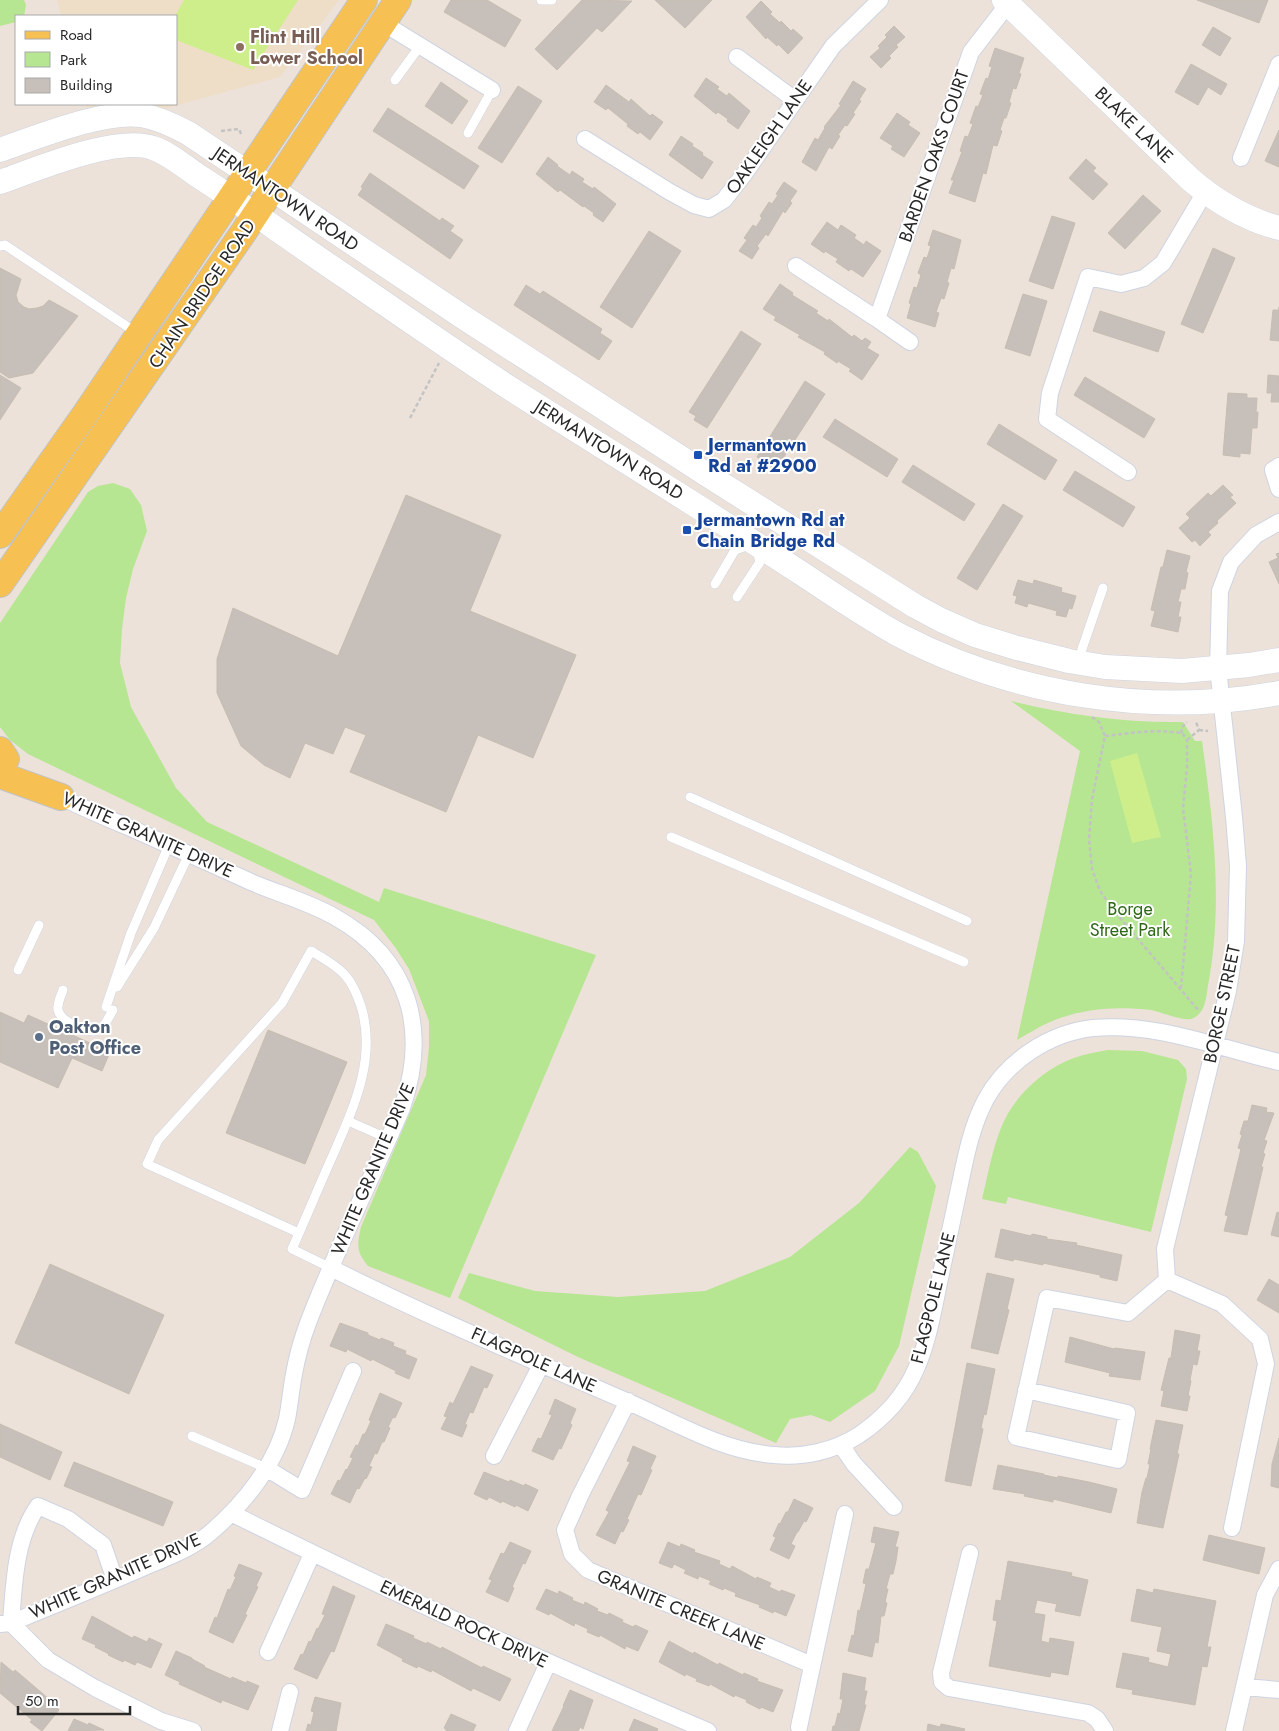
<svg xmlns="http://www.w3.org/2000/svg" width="1279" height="1731" font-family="Jost,sans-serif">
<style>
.education{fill:#efdec7}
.green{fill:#b6e691}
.pitch{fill:#ceee8c}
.building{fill:#c7bfb9;stroke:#c7beb2}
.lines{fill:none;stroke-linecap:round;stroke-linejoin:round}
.lane-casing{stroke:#ced4e2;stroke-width:10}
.street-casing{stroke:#ced4e2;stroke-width:18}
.secondary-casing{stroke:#ced4e2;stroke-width:25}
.primary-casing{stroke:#c3c3c3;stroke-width:28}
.path{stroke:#c3c3c3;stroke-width:2.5;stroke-dasharray:4 2.5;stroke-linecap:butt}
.lane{stroke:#fff;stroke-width:9}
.street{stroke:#fff;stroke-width:16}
.secondary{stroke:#fff;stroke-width:24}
.primary{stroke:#f7c052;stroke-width:26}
.education-dot{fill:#8d6e63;stroke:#fff;stroke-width:2}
.transit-dot{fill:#1a4fb4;stroke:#fff;stroke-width:2}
.service-dot{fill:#5c6f8a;stroke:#fff;stroke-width:2}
.labels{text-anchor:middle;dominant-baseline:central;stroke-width:4;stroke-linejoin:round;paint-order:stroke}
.education-label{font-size:18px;font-weight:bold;fill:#785e54;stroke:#fff;text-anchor:start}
.street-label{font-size:18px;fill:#282828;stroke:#fff}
.transit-label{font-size:18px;font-weight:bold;fill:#164399;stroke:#fff;text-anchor:start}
.park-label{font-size:18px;fill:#2f6816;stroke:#fff}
.service-label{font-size:18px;font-weight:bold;fill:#4e5e75;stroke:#fff;text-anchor:start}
</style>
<rect width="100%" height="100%" fill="#ece2d9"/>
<path class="education" d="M57,0H339L280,77L167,108L86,107L85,104H176V16H61Z"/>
<path class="green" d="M0,0H24L26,5L24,16H16V22L0,26Z
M113,483L130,489L141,505L147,531L133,569L126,598L122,629L120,663L131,707L176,788L207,822L379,902L384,888L596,955L450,1298L368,1266C356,1251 357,1245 361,1227L426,1075L429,1047V1021L409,969L395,947L374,920L28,754L10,740L0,727V623L88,492L98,486Z
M1011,701C1068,715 1124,723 1183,722L1195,741H1202C1213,820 1223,901 1209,980C1206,994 1207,1014 1191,1019C1182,1021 1161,1012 1151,1010C1117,1006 1082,1008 1050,1022C1038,1027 1028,1034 1017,1040L1080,751Z
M1108,1050L1142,1051L1178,1060L1186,1069L1187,1079L1151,1232L1008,1197L1006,1204L982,1199C988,1175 992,1150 1001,1128C1013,1097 1043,1069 1074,1058C1085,1054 1097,1052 1108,1050Z
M910,1147L918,1152L936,1186L899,1346L875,1391L830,1422L811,1415L790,1419L776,1443L578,1357L458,1298L469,1273L535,1291L618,1297L705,1291L790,1257L859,1203Z"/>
<path class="pitch" d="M184,0H298L253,70L176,40L175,16Z
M1137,753L1161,837L1132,843L1110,761Z"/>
<path class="building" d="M451,0H487L521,20L505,47L444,12Z
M582,0L632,1L602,32L597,28L557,70L535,49Z
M655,0H712L685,28Z
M1197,0H1268L1259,23Z
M761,1L772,12L770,14L780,23L781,21L791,31L793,29L803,38L788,54L778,44L777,46L767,37L766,39L746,17Z
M894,26L905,37L896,45L898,47L889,56L891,58L881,68L870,57L880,48L878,46L887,37L885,35Z
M1213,27L1231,38L1220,56L1202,45Z
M995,48L1024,58L1019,73L1021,74L1016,89L1013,88L1009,102L1011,103L1006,118H1004L1000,130L1002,131L997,146L993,145L986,174L983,173L975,202L949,193L954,180H951L962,152L960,151L965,136L968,137L973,124L970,123L976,106L978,107L983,95L980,94L986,78L988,79L992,67L989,66Z
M1191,64L1227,84L1221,95L1208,87L1198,105L1175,92Z
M706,78L719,87L717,89L727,96L729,93L750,111L738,129L727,121L728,119L718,112L716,114L694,96Z
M853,81L866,89L859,100L861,101L853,113L855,114L847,126L845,125L838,135L840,136L832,149L829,147L816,171L802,162L815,138L818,140L825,128L824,127L841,105L839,104Z
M441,82L468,101L452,124L425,106Z
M606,85L629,102L631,99L650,116L652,114L663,122L650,140L640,132L638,134L627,126L628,124L608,108L606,110L594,102Z
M518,86L542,101L502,163L478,148Z
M388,108L479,166L464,189L373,131Z
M897,113L910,122L908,125L920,133L904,157L891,149L893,146L880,138Z
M1279,130V167L1265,161Z
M681,136L693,144L692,146L703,153L702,155L713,162L702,179L669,155Z
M548,157L558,165L557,166L570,175L572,171L584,179L582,182L593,189L594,187L616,204L603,222L593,215L594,213L584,206L583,207L560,190L558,192L536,174Z
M1086,159L1096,168L1093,171L1108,184L1093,200L1069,178Z
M370,173L440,221L442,218L454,226L450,231L463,240L450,259L358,195L363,188L361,187Z
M784,182L797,191L790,201L792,203L785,213L783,211L768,236L766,234L757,246L759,248L752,259L739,251L747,240L744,238L753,225L756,227L762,218L760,216L769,202L772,204L778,195L776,194Z
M1143,195L1161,211L1125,249L1108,233Z
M1052,216L1075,223L1053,289L1029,281Z
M827,222L838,230L841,225L856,235L854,238L864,245L866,241L881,251L863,277L851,269L849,271L836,262L838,259L825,251L824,253L811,244Z
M933,230L961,240L954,269L951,268L947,282L949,283L944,299L941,298L936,312L939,313L935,327L907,318L911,304L909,303L914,287L917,288L921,275L918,273L924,257L927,258L931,246L928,245Z
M649,231L681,251L632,328L600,307Z
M1213,248L1235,258L1203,333L1181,324Z
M0,268L21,279L16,295L18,302L24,307L29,309L37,308L43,306L49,300L78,316L33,373L9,378L0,372Z
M780,284L793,293L792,295L818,311L816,313L828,321L829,319L852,337L854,335L862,341L865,338L871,342L867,348L879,355L862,380L849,371L851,369L838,361L837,363L824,354L825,352L798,337L800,335L774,320L776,317L763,309Z
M526,285L540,294L543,291L602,329L600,333L612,341L599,360L514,305Z
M1023,294L1047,301L1030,356L1005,348Z
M1279,307V341L1270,340L1273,310H1279Z
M1100,311L1165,332L1158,352L1093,331Z
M741,331L761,344L707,428L694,420L696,416L689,412Z
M0,375L21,388L0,420Z
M1268,375L1279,376V402H1271L1272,393H1267Z
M1085,377L1155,419L1144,438L1074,395Z
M805,381L825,394L776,469L757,457Z
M1228,393L1247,394V398H1257L1256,412H1258L1257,428H1252L1250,454L1240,453V457L1223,455Z
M835,419L898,459L887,477L823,437Z
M999,424L1057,460L1045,480L987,444Z
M913,465L975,504L964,521L902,482Z
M1075,471L1135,507L1123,527L1063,490Z
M1223,485L1233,495L1230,497L1236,503L1217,521L1218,523L1208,532L1211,535L1200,546L1195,540L1192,542L1179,528L1190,518L1186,514L1208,493L1211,496Z
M406,495L501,535L470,611L576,655L533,758L478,735L446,812L350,772L366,735L345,727L333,754L305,743L290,778L264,765L241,746L217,693V659L233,608L338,656Z
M1003,504L1023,516L977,590L957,578Z
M1167,550L1190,556L1186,572L1188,573L1185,589H1181L1178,602H1181L1178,617H1181L1178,632L1151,626L1155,611L1151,610L1161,567H1163Z
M1279,553V584L1269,562L1278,558L1276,554Z
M1018,580L1033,584L1034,580L1062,588L1061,592L1076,596L1072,609L1069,608L1066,617L1056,615L1057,611L1028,603L1027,607L1015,603L1017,596L1013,595Z
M0,1012L24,1023L28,1015L110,1052L102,1071L72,1058L58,1088L0,1062Z
M268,1030L347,1062L305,1164L226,1133Z
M1252,1105L1267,1108L1266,1112L1274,1113L1264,1140L1267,1141L1263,1153L1265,1154L1261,1167H1263L1247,1235L1224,1231L1228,1216L1225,1215L1241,1149L1238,1148L1242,1135L1240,1134L1244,1121H1248Z
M1277,1212L1279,1213V1237L1271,1235Z
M1001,1229L1031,1236L1032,1234L1047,1237V1239L1077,1243L1076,1245L1122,1255L1117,1281L1100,1277V1275L1043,1263V1265L1014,1259L1013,1261L995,1257Z
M50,1264L164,1315L129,1394L15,1343Z
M987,1273L1014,1279L1007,1309L1009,1310L998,1354L971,1348Z
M1269,1279L1279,1285V1313L1257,1300Z
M340,1323L368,1333V1335L380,1340L381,1338L394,1343L393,1346L406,1351L405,1354L417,1359L409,1379L395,1373L396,1371L372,1359L371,1361L347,1349L346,1352L330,1346Z
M1175,1330L1200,1335L1197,1351H1200L1197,1365L1193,1364L1190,1380L1191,1381L1188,1396H1190L1187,1411L1161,1406L1164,1391L1161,1390L1169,1358H1171Z
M1070,1337L1114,1349L1115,1348L1145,1352L1140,1380L1109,1376L1110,1373L1065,1362Z
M967,1363L995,1369L986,1415L984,1414L981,1428L983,1429L971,1486L945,1481Z
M471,1366L493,1375L487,1388L484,1387L473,1413L470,1412L465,1424L467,1425L462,1437L441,1429L447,1417L444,1416L450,1402L453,1404Z
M380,1393L402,1403L395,1418L393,1417L388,1427L390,1428L384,1442H382L377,1454L375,1453L369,1466L372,1467L366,1479L365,1478L359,1489L357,1488L350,1503L331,1494L338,1480L340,1481L346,1469L347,1470L353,1458L350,1457L356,1445L358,1446L363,1434H365L371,1421L369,1420Z
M555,1399L576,1409L570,1423L572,1425L561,1449L559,1448L553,1460L532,1451L538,1438L541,1439L552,1415L549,1414Z
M1156,1420L1183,1425L1177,1454H1179L1163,1528L1137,1523L1142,1492L1146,1478H1147L1150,1464H1148L1151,1449H1150Z
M0,1424L62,1452L50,1480L0,1457Z
M1279,1438V1488L1271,1486L1272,1464Z
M633,1446L656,1456L650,1469L652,1470L641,1495L638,1494L627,1519L629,1520L623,1532L621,1531L615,1544L596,1535L609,1512L606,1510L630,1462L627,1461Z
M74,1462L173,1502L163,1526L64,1486Z
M998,1465L1044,1474V1475L1058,1478V1476L1089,1482L1117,1489L1111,1513L1053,1499V1502L1024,1496L1025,1494L993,1489Z
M484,1472L509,1482L510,1480L524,1486L525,1484L538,1490L528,1511L516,1505L515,1507L502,1501L501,1503L489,1497L487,1500L474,1494Z
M794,1499L813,1508L806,1522L804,1521L798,1532H797L791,1544L795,1546L789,1559L770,1550L776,1537L773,1536L779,1523L780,1524L786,1512H788Z
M874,1527L899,1532L895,1547H898L896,1561L893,1574H890L886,1589H888L885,1602L887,1603L884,1616H881L878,1643L875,1642L872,1657L848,1651L852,1635L854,1636L858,1610L860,1611L866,1584L863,1583L866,1569H869L876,1543L871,1542Z
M1209,1535L1265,1548L1259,1574L1203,1560Z
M510,1542L531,1551L525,1564L523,1563L512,1587L514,1588L508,1602L486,1592L492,1580L489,1579L501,1553L504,1554Z
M668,1542L680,1547L681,1544L695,1550L694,1552L720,1561L719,1564L730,1569L732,1566L756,1579L757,1577L771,1583L769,1587L780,1592L781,1590L795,1595L786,1616L774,1611L773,1613L759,1607L760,1605L735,1596L736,1593L724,1588L723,1590L709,1584L711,1581L699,1576L698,1579L684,1573L686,1570L674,1564L672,1568L659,1563Z
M1008,1561L1072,1573L1071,1576L1088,1580L1080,1616L1055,1611L1057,1604L1037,1600L1034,1613L1045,1615L1041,1641L1049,1643L1050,1638L1074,1642L1068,1675L1051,1672L1050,1677L989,1666L997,1621L993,1620L996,1600L1001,1601Z
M239,1564L262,1573L256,1586L258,1587L245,1614L247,1615L233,1643L209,1632L215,1617L217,1618L228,1589L230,1590L236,1577L234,1576Z
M333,1586L355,1596L334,1652L331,1651L317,1679L294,1669L301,1654L303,1655L309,1641L311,1642L317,1628L318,1629L325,1615L322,1614Z
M546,1589L558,1594L559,1591L573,1598L572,1600L584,1605L585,1602L598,1609L597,1611L608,1615L609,1613L623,1620L622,1622L633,1627L635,1625L648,1631L638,1651L626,1646L625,1649L600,1635L599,1637L587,1632L588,1629L575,1623L574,1626L550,1613L549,1615L536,1609Z
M1137,1589L1153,1593L1154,1589L1216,1601L1207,1647H1211L1207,1667L1202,1666L1195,1705L1132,1694L1133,1690L1116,1687L1123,1653L1149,1658L1148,1662L1168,1667L1171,1654L1157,1651L1162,1627L1131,1621Z
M92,1616L132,1638L134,1636L147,1642L149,1638L162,1644L151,1668L137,1662L135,1665L124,1660L123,1662L108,1655L109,1654L95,1647L96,1645L82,1639Z
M386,1624L414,1636L413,1638L427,1644V1642L441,1649L442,1647L482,1668L483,1666L511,1679L500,1701L473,1688L471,1691L432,1670L431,1672L418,1666L417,1668L402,1661L403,1659L377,1645Z
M669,1641L693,1654L694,1652L718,1665L719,1663L743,1675L744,1673L758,1679L757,1681L783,1690L773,1712L761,1707L760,1709L746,1702L747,1700L735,1695L734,1697L710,1684L709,1686L696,1681L697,1679L686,1674L685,1676L659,1662Z
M176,1651L192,1658V1659L205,1666L204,1667L231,1679L232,1677L246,1683L247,1681L259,1686L248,1710L222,1700L221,1703L179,1684L180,1682L165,1675Z
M1,1662L13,1672L15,1670L49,1699L48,1700L59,1710L42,1731L30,1722L32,1720L0,1693Z
M843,1673L866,1678L864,1691H867L864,1705H866L859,1731H832L833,1726H835L838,1713L840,1714L843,1699H840Z
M570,1690L593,1700L583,1729L580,1727L578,1731H552L564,1706H563Z
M315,1697L341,1703L336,1731H306L308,1724L311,1725L314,1712L311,1711Z
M451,1714L476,1725L473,1731H446V1729L444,1728Z
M74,1719L88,1725L89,1723L104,1730L68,1731Z
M634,1719L658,1729L657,1731H629Z
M928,1724L940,1727L941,1724L965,1729L964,1731H927Z"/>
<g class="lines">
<g class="lane-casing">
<path id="lane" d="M541,0H552
M395,80L420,46
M468,133L492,90
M0,246L5,245L137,333
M715,584L735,550L755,543L760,562L737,597
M1080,663L1082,649L1103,588
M690,797L967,921
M671,837L964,962
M18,970L39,925
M117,987L154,928L189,854
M63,990C61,996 57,1003 58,1010C61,1022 88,1034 99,1030C105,1027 109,1016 113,1010
M106,1007L131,933L169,845
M348,1121L389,1139
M299,1233L147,1164L158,1140L282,1003L311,951C323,958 336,965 345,975C353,984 357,995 361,1006C377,1058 354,1107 333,1155C319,1186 306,1218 292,1249L331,1268
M192,1436L266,1468"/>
</g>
<g class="street-casing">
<path id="street" d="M383,23L492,90
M737,57L795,100
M585,139L670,192L694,205L709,209L724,200L745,173L833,46L880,0
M1241,158L1279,64
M796,266L877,319L910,342
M877,319L971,52L1011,0
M1279,466L1273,470L1279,489
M1128,472L1047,419L1050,393L1088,277L1121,284L1144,278L1163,263L1205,192
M331,1268C427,1316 527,1358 626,1401C673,1421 721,1451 774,1455C803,1458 834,1451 859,1435C884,1418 904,1397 916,1369C928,1342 933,1312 939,1283C946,1250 953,1217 960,1184C966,1155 972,1125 986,1099C1007,1061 1049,1033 1093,1028C1156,1022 1219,1048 1279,1062
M1167,1280L1165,1249L1228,991L1236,941L1238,866L1234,817L1218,668L1220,591L1231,562L1256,535L1279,522
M1167,1280L1222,1304L1260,1339L1266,1364L1232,1528
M1026,1390L1127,1413L1118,1460L1016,1437L1047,1298L1128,1313L1167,1280
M628,1401L580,1496L565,1530L572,1554L588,1570L812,1665
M841,1445L854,1464L894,1507
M494,1456L541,1365
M266,1468L302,1490L353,1371
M231,1513C387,1591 547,1663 708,1731
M970,1553L941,1673L942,1682L949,1688L1088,1713L1097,1719L1105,1731
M115,1580L103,1545L68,1519L38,1506C15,1539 14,1584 11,1623L48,1660L95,1688L161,1721L193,1731
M0,1624L11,1623C54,1605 97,1588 140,1569C163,1559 190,1550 210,1533C244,1504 277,1463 287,1419C290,1404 291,1389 294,1374C297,1357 302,1339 308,1323C336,1250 371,1180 402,1108C429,1029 410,959 335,917C309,902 279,894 251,882C210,863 168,845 126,826C102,816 77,806 54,793
M268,1652L312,1554
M1245,1687L1279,1690
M799,1727L845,1514
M280,1731L290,1692
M517,1731L548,1663
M1234,1731L1265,1595L1279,1569"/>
</g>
<g class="secondary-casing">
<path id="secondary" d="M1004,0L1191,180C1218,203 1245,219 1279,228
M0,150C37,137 103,110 141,115C158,118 173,125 188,133L463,317L709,476L915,606L941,620L975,635L1017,648L1069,661L1105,667L1182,671L1249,665L1279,660
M0,182C37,169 117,135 153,148C171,154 187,169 203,179C251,210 298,245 346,277C400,314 453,351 508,387C569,426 630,464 692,503C730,527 769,552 807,577C837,597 868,618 899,635C1014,695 1151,717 1279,693"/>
</g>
<g class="primary-casing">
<path id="primary" d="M0,535L86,413L364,0
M0,584L243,233L398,0
M0,750L6,759
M0,775L61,797"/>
</g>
<path class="path" d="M221,131L239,129L242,136
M410,418L439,363
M1092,717L1099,722L1105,736L1092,799L1089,839L1092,869L1100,891L1115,912L1199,1011
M1199,730L1208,731
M1182,733L1181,728L1187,722
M1105,736C1131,733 1156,729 1182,733L1187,740V767L1183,808L1191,874L1181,988
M1187,740L1199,730L1196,722"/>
<use href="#lane" class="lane"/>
<use href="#street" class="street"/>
<use href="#secondary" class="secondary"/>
<use href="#primary" class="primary"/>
</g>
<circle class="education-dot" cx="240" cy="47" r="5"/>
<g class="transit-dot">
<rect x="693" y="450" width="10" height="10" rx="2.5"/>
<rect x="682" y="525" width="10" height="10" rx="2.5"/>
</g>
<circle class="service-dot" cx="39" cy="1037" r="5"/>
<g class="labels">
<g class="education-label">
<text x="250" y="37">Flint Hill<tspan x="250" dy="21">Lower School</tspan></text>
</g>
<g class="street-label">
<text transform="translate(1134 125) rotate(44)">BLAKE LANE</text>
<text transform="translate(769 137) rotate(-55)">OAKLEIGH LANE</text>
<text transform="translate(934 156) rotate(-71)">BARDEN OAKS COURT</text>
<text transform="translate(286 199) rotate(34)">JERMANTOWN ROAD</text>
<text transform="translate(202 294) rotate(-56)">CHAIN BRIDGE ROAD</text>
<text transform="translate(609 450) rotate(32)">JERMANTOWN ROAD</text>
<text transform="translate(148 835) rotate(24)">WHITE GRANITE DRIVE</text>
<text transform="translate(1222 1004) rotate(-78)">BORGE STREET</text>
<text transform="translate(373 1169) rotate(-67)">WHITE GRANITE DRIVE</text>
<text transform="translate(933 1298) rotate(-76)">FLAGPOLE LANE</text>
<text transform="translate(534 1360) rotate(24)">FLAGPOLE LANE</text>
<text transform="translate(115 1576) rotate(-24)">WHITE GRANITE DRIVE</text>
<text transform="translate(681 1610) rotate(23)">GRANITE CREEK LANE</text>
<text transform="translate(464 1624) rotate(25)">EMERALD ROCK DRIVE</text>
</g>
<g class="transit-label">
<text x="708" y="445">Jermantown<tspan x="708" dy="21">Rd at #2900</tspan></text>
<text x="697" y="520">Jermantown Rd at<tspan x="697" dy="21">Chain Bridge Rd</tspan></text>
</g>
<g class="park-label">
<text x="1130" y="909">Borge<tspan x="1130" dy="21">Street Park</tspan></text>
</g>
<g class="service-label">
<text x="49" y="1027">Oakton<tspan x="49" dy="21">Post Office</tspan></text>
</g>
</g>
<rect x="15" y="15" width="162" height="90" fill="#ffffff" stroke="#a9a9a9"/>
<rect x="25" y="31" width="25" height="8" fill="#f7c052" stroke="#a9a9a9"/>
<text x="60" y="40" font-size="15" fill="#282828">Road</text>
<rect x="25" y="52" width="25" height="15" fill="#b6e691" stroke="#a9a9a9"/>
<text x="60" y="65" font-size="15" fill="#282828">Park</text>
<rect x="25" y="78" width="25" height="15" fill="#c7bfb9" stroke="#a9a9a9"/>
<text x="60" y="90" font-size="15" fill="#282828">Building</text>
<path d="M18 1706v8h112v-8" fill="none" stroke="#282828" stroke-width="2.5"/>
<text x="25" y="1706" font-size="15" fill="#282828" stroke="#ffffff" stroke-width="4" paint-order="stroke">50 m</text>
</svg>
